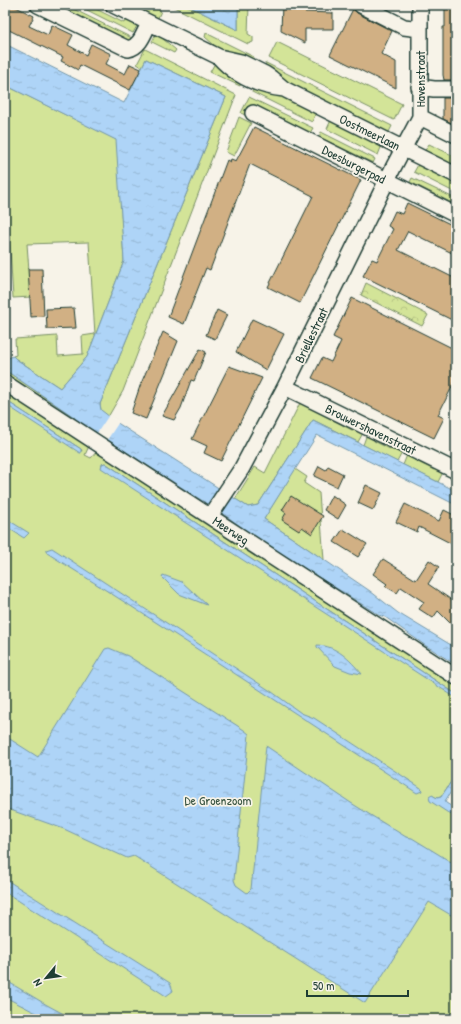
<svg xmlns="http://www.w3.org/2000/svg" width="461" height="1024" font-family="'Patrick Hand',sans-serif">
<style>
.green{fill:#d3e498;stroke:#799066}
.forest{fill:url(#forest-crowns);stroke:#799066}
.water{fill:url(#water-ripples);stroke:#7598a9}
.pier{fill:#f7f3e8}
.building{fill:#d1b084;stroke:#1f3d34}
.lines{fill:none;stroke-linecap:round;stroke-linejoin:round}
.minor-casing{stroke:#1f3d34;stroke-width:18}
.minor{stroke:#f7f3e8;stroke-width:15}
.labels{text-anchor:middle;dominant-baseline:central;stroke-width:3.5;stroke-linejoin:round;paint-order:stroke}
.street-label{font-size:13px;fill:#1f3d34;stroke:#f7f3e8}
.park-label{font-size:13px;fill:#3a5643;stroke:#f7f3e8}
</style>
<defs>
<pattern id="forest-crowns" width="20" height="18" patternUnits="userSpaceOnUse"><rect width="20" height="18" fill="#d3e498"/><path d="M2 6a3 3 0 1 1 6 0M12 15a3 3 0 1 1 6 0" fill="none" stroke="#b5c484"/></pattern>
<pattern id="water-ripples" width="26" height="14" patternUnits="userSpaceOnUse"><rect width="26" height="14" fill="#aed4f7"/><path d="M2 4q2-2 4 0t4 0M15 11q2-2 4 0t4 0" fill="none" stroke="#95b7d4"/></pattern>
</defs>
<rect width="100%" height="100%" fill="#f7f3e8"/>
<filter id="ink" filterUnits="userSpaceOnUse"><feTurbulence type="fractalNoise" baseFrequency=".025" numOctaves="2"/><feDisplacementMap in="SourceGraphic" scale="8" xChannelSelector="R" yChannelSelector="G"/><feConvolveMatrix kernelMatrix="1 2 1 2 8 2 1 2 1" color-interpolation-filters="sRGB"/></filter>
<g filter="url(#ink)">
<path class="green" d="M45,5H65L134,39L130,42Z
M77,5H88L124,23L126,18L138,24L133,33Z
M127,5H149L161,11L157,20Z
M170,5H186L238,30V5H249L248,34L253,37V42L248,44Z
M156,33L176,50L174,53L152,42Z
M206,33L254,57L251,63L222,52L205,37Z
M277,42L402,104L394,120L269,58Z
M145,49L236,95L123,391L108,417L101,410L100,404L226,97L146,59L142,67L137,64Z
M215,63L242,80L240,86L210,72Z
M266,63L392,126L388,134L292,87L263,69Z
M5,85L117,140L124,261L87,357L60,388L16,359L13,356L16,355L15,339L57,336L58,356L83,354L82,336L95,334L89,242L27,244L31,297L13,298L5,167Z
M255,86L279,95L316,112L312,122L252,92Z
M249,97L313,128L310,133L256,106L249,117L241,113Z
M239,117L251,123L234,156L226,152Z
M331,120L382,145L378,155L327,129Z
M321,132L375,159L373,163L319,137Z
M429,144L456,157V168L424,152Z
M419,163L456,182V193L414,172Z
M412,178L456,199V205L412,183L410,187L408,186Z
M5,370L74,417L75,419L97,433L95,437L5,378Z
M5,389L89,446L85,455L91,458L97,451L443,674L446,680L456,687V694L105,463L102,464L456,696V774L441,797L437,798L433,796L456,813V1019H5V403L82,451L81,449L5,400Z
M300,403L352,430L354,426L363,433L358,442L313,420L258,505L248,507L235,499L255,467L265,473Z
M367,434L376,437L374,441L394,451L396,447L403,451L397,462L363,445Z
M407,455L416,457L414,460L434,470L436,467L443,472L438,482L403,465Z
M295,469L307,477L304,483L319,493L324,560L264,519Z"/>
<path class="forest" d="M366,283L428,315L422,326L361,295Z"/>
<path class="water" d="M186,5H238V30Z
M5,44L124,103L146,59L226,97L100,404L101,410L119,424L248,507L258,505L313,420L456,491V505L317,435L264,519L370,591L398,613L456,648V665L433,650L426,646L385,617L379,615L256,538L229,518L75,419L74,417L5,370V359H6L13,356L16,359L60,388L87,357L124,261L116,140L5,85Z
M5,400L81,449V453H80L5,404Z
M105,463L456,694V698L101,468L102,464Z
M5,518L29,533L24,538L5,526Z
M52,548L272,692L301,713L314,718L421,788L422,791L417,793C294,713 172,631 47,553L46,550Z
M163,575L182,582L207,605L179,594L162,577Z
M317,645C337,646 349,659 362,674L350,672L335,666L317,647Z
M109,648L128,656L147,668L244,730L249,734L234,880L236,885L247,893L251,889L266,746L351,803L406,837L412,838L456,865V918L429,902L365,1003L134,856L127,858L64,829L5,808V736L38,757L105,649Z
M456,774V784L445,801L446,803L456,809V818L430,801L429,797L432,795L437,798L441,797Z
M5,879L170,983L173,991L166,996L5,892Z
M5,980L47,1005L73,1019H48L5,997Z"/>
<path class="pier" d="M109,415L119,422L107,440L97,433Z"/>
<path class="building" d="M5,5H12L34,16L29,26L48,35L52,25L73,35L68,45L86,55L91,44L111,54L106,64L125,74L130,64L141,69L130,90L80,65L78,70L61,61L63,57L5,28Z
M282,5H305V12L333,13V29H305V43L281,31Z
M445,5H456V80H444L443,75V27H445Z
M353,9L357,13L392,31L381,54L396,62V88L330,55Z
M443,98H456V125L443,119Z
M254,127L361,180L300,303L268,287L313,196L250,164L210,270L206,268L184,324L168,317L227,160L230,162L231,159L236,161Z
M407,203L456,227V255L408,231L398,250L456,279V322L363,276L372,259L377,261L393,229L388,226L395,211L402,214Z
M28,269H42L44,316L31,317Z
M352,298L456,350V379L438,415L444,418L434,438L312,378L322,358L331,362L341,341L333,337Z
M74,308L76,328L47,329L46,309Z
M217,310L227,315L215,339L206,335Z
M252,319L284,334L266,370L236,352Z
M163,332L178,341L146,419L131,413L140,386Z
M200,349L206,352L194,381L191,380L181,408L174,420L162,416Z
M229,366L262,378L221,461L204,453L207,446L192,439Z
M319,466L326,470L328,466L343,474L337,487L314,476Z
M366,485L382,493L373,510L358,503Z
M332,495L346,505L338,519L324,510Z
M291,496L323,516L312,534L302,527L299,531L282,520L286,513L282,510Z
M405,504L439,521L444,510L456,516V546L419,527L417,532L396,522Z
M343,529L367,544L358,557L334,542Z
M383,559L416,580L429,560L439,567L428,584L456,603V629L438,611L433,618L419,609L424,602L401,587L397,593L385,586L387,584L373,574Z"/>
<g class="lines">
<g class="minor-casing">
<path id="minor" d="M38,5L128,49C140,47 144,33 149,23
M113,5L219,57L241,62L265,74L271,78L284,89L456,175
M361,5L404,27L420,29
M219,57C236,76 258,86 284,89
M419,87L434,89H456
M253,113L456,215
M420,117L456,135
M5,383L456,677
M285,387L456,471
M210,516L242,468L285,387L394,166L420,117V5"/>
</g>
<use href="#minor" class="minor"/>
</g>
</g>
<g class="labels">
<g class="street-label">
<text transform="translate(420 79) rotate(-90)">Havenstraat</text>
<text transform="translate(370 132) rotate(26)">Oostmeerlaan</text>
<text transform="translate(354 164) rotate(27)">Doesburgerpad</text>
<text transform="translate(311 335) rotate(-64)">Briellestraat</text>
<text transform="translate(371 429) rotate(26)">Brouwershavenstraat</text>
<text transform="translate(231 530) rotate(33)">Meerweg</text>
</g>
<g class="park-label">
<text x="218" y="800">De Groenzoom</text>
</g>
</g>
<rect width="461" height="1024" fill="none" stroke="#f7f3e8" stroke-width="20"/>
<rect x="10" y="10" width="441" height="1004" fill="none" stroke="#1f3d34" stroke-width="1.5" filter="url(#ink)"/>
<g transform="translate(46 978) rotate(241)" stroke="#f7f3e8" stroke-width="3" paint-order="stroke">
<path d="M0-3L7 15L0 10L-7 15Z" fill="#1f3d34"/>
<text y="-6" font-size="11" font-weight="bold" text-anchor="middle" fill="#1f3d34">N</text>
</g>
<path d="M307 990v6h101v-6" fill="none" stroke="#1f3d34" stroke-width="2"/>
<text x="313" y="990" font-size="12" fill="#1f3d34" stroke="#f7f3e8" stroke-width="3" paint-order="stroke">50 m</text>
</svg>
